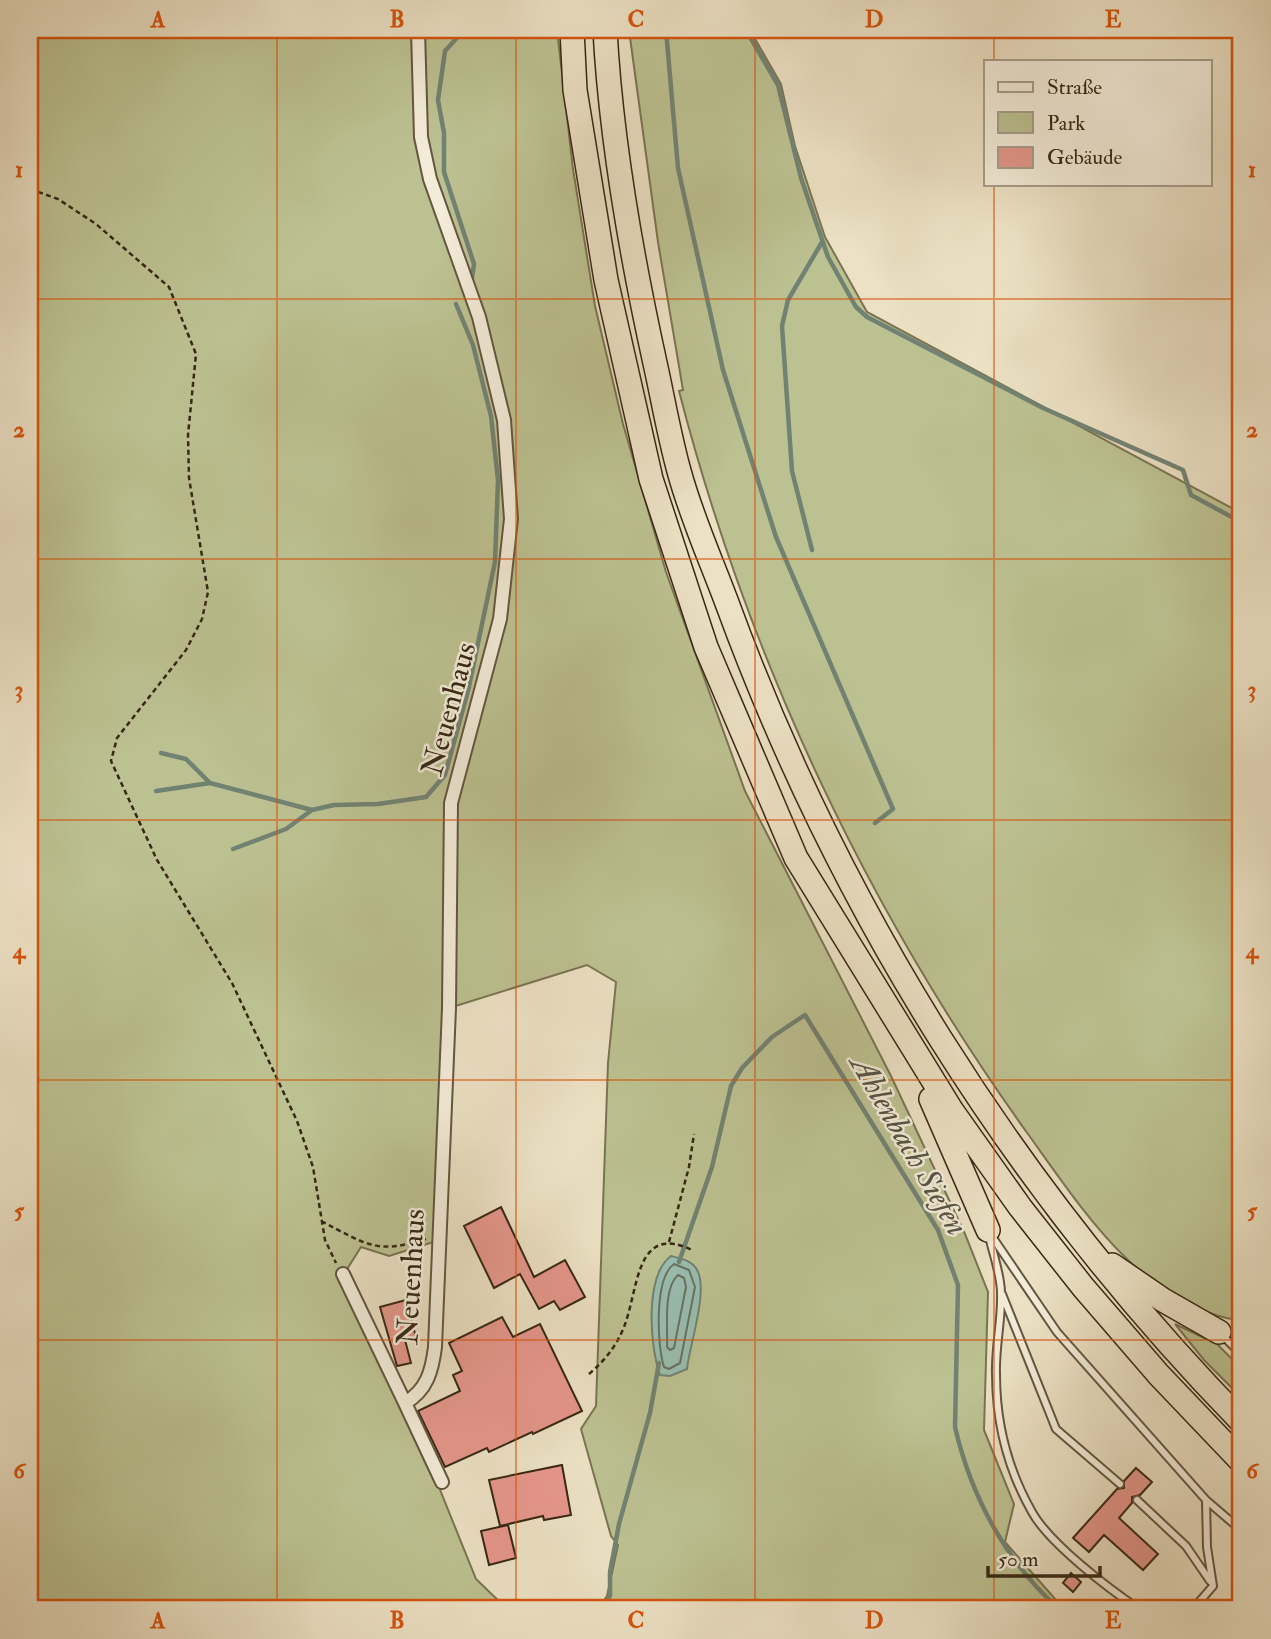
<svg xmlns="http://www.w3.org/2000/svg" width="1271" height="1639" font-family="'IM FELL Double Pica',serif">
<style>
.green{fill:#bcc191;stroke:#7a7452;stroke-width:2}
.water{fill:#99beb1;stroke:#728272;stroke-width:2}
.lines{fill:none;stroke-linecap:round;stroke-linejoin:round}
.shore{stroke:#687262;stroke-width:2}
.stream{stroke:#728272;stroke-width:4.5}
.building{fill:#e5968b;stroke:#372714;stroke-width:2}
.lane-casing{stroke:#645640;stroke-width:10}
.street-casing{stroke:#645640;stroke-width:16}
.highway-casing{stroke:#372714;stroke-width:26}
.path{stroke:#372714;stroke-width:2.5;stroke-dasharray:5 3.5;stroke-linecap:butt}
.lane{stroke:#f3ecd9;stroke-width:6}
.street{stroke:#f3ecd9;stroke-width:12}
.highway{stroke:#ece1c4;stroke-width:23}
.grid{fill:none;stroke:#d6540d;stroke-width:2;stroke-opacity:0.55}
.labels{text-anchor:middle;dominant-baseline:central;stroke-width:5;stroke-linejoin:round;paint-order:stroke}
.street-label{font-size:30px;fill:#372714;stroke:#f3ecd9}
.water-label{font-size:32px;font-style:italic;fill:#545443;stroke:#f3ecd9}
.neatline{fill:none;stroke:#d6540d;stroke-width:2.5}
.grid-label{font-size:23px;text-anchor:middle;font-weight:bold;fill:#d6540d}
</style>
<rect width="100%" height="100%" fill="#ece1c4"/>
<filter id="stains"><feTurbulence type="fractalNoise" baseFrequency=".00286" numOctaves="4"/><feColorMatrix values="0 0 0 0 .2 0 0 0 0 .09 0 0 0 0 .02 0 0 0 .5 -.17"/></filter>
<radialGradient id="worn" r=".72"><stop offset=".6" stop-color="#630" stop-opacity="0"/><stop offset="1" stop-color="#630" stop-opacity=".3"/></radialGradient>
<path class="green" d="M30,30H414V94L423,92L425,30H557L573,169L595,306L623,424L666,572L745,791L891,1076L965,1234L988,1292L984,1430L1014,1504L1005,1542L1064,1609H597L607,1596L618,1545L611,1536L581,1429L596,1406L608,1063L616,982L587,965L449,1008L440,1240L389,1256L361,1247L344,1274L405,1403L476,1579L507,1609H30Z
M629,30H750L781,84L795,146L825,237L867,312L1241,513V1321C1143,1306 1082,1209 1028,1134C867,910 748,658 679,391L683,390L658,242Z
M1175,1324L1217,1344L1241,1368V1397L1204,1360Z"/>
<path class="water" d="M671,1256C679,1258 690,1260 695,1267C711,1285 689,1346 687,1369L670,1376L660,1375C650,1347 644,1276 671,1256Z"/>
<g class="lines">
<path class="shore" d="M674,1264L689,1270L695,1287L680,1363L669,1369L664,1367C657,1345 654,1278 674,1264Z
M678,1275L684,1278L686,1287L674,1348L670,1350L667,1347C668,1327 663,1288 678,1275Z"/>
<path class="stream" d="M464,30L445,51L438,100L444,133V172L474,264L472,278
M666,30L678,168L723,370L776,537L893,809L875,823
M746,30L778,85L801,178L828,257L856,307L867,317L1043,408L1183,470L1191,495L1241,522
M812,550L792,471L782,326L788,300L822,242
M161,753L186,759L210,783L312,810L334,805L378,804L426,797L445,775L468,691L495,562L498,480L491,416L473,345L456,304
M156,791L210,783
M233,849L286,829L312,810
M679,1262L712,1167L731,1086L742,1068L772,1037L805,1015L938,1230L958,1285L955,1427C971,1496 1006,1562 1059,1609
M600,1609L610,1596V1572L619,1524L650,1413L659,1363"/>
</g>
<path class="building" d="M501,1207L534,1277L565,1260L585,1297L560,1310L554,1301L539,1309L520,1274L494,1288L464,1226Z
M406,1300L416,1337L405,1340L411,1363L397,1366L380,1307Z
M502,1317L513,1337L540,1324L582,1411L533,1434L532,1432L489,1452L487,1448L445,1467L418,1411L460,1391L453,1375L462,1371L449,1343Z
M562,1465L571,1515L544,1520L543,1516L500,1526L489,1480Z
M1136,1468L1152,1482L1140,1495L1132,1497V1503L1119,1518L1158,1554L1143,1570L1104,1535L1089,1552L1073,1538L1117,1489L1124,1488V1481Z
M508,1525L516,1558L489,1565L481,1531Z
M1071,1573L1081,1582L1073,1592L1063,1583Z"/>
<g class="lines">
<g class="lane-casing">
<path id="lane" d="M991,1235L1057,1332L1206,1500L1241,1530
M989,1236C993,1254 1001,1275 1001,1293C1002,1320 995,1347 996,1374C996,1422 1008,1470 1032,1512C1049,1543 1109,1589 1139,1609
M1002,1294L1056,1429L1120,1484
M1223,1336L1241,1354
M1137,1500L1186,1546L1210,1581
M1193,1609L1213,1586L1207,1547L1206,1500"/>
</g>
<g class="street-casing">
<path id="street" d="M418,30L421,137L430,179L479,317L504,420L511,519L500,619L451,803L449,1008L435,1347C432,1371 427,1390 405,1403L442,1482
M343,1274L405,1403"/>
</g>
<g class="highway-casing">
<path id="highway" d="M572,30L575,90L606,280L651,479L706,647L796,858L952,1111L1020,1207L1083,1287L1159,1375L1241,1461
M605,30C611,142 631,254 655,363C663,399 669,435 679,471C691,516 711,560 727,603C839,909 1014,1188 1241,1421
M931,1099L988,1230
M1112,1265L1163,1300L1219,1332"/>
</g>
<path class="path" d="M30,189L58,199L96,224L169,287L196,354L188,435L189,478L208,592L202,619L186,650L117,738L111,761L157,860L232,983L297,1121L313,1167L325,1240L336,1263
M321,1221C366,1244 376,1255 426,1239
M669,1242L689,1167L694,1134
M589,1374C604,1361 616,1347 624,1327C639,1289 635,1221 694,1251"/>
<use href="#lane" class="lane"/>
<use href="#street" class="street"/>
<use href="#highway" class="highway"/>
</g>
<path class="grid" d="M277,30V1609M516,30V1609M755,30V1609M994,30V61M994,184V1609M30,299H1241M30,559H1241M30,820H1241M30,1080H1241M30,1340H1241"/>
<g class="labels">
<g class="street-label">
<text transform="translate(449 709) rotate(-75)">Neuenhaus</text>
<text transform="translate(411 1277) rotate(-87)">Neuenhaus</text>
</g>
<g class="water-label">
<text transform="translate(909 1145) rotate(60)">Ahlenbach Siefen</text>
</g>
</g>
<rect width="1271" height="1639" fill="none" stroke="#ece1c4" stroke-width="77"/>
<rect x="984" y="60" width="228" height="126" fill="#f3ecd9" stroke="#a89d8a" stroke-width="2"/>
<rect x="998" y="82" width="35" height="10" fill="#f3ecd9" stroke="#a89d8a" stroke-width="2"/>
<text x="1047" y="94" font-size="21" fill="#372714">Straße</text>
<rect x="998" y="112" width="35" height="21" fill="#bcc191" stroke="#a89d8a" stroke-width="2"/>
<text x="1047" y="130" font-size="21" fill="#372714">Park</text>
<rect x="998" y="147" width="35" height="21" fill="#e5968b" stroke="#a89d8a" stroke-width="2"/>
<text x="1047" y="164" font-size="21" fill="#372714">Gebäude</text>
<path d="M988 1566v10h112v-10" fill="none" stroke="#372714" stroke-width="3.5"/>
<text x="998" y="1566" font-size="21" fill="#372714" stroke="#f3ecd9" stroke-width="5" paint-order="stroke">50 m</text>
<rect x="38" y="38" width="1194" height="1562" class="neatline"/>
<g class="grid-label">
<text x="158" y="27">A</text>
<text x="397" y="27">B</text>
<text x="636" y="27">C</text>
<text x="874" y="27">D</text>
<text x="1113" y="27">E</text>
<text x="19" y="177">1</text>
<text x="1252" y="177">1</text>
<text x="19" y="437">2</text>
<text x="1252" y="437">2</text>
<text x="19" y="697">3</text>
<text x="1252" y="697">3</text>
<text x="19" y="958">4</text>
<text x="1252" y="958">4</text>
<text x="19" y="1218">5</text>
<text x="1252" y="1218">5</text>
<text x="19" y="1478">6</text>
<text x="1252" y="1478">6</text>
<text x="158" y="1628">A</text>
<text x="397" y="1628">B</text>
<text x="636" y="1628">C</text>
<text x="874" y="1628">D</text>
<text x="1113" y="1628">E</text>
</g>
<rect width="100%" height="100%" filter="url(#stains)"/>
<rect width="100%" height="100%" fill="url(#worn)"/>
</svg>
